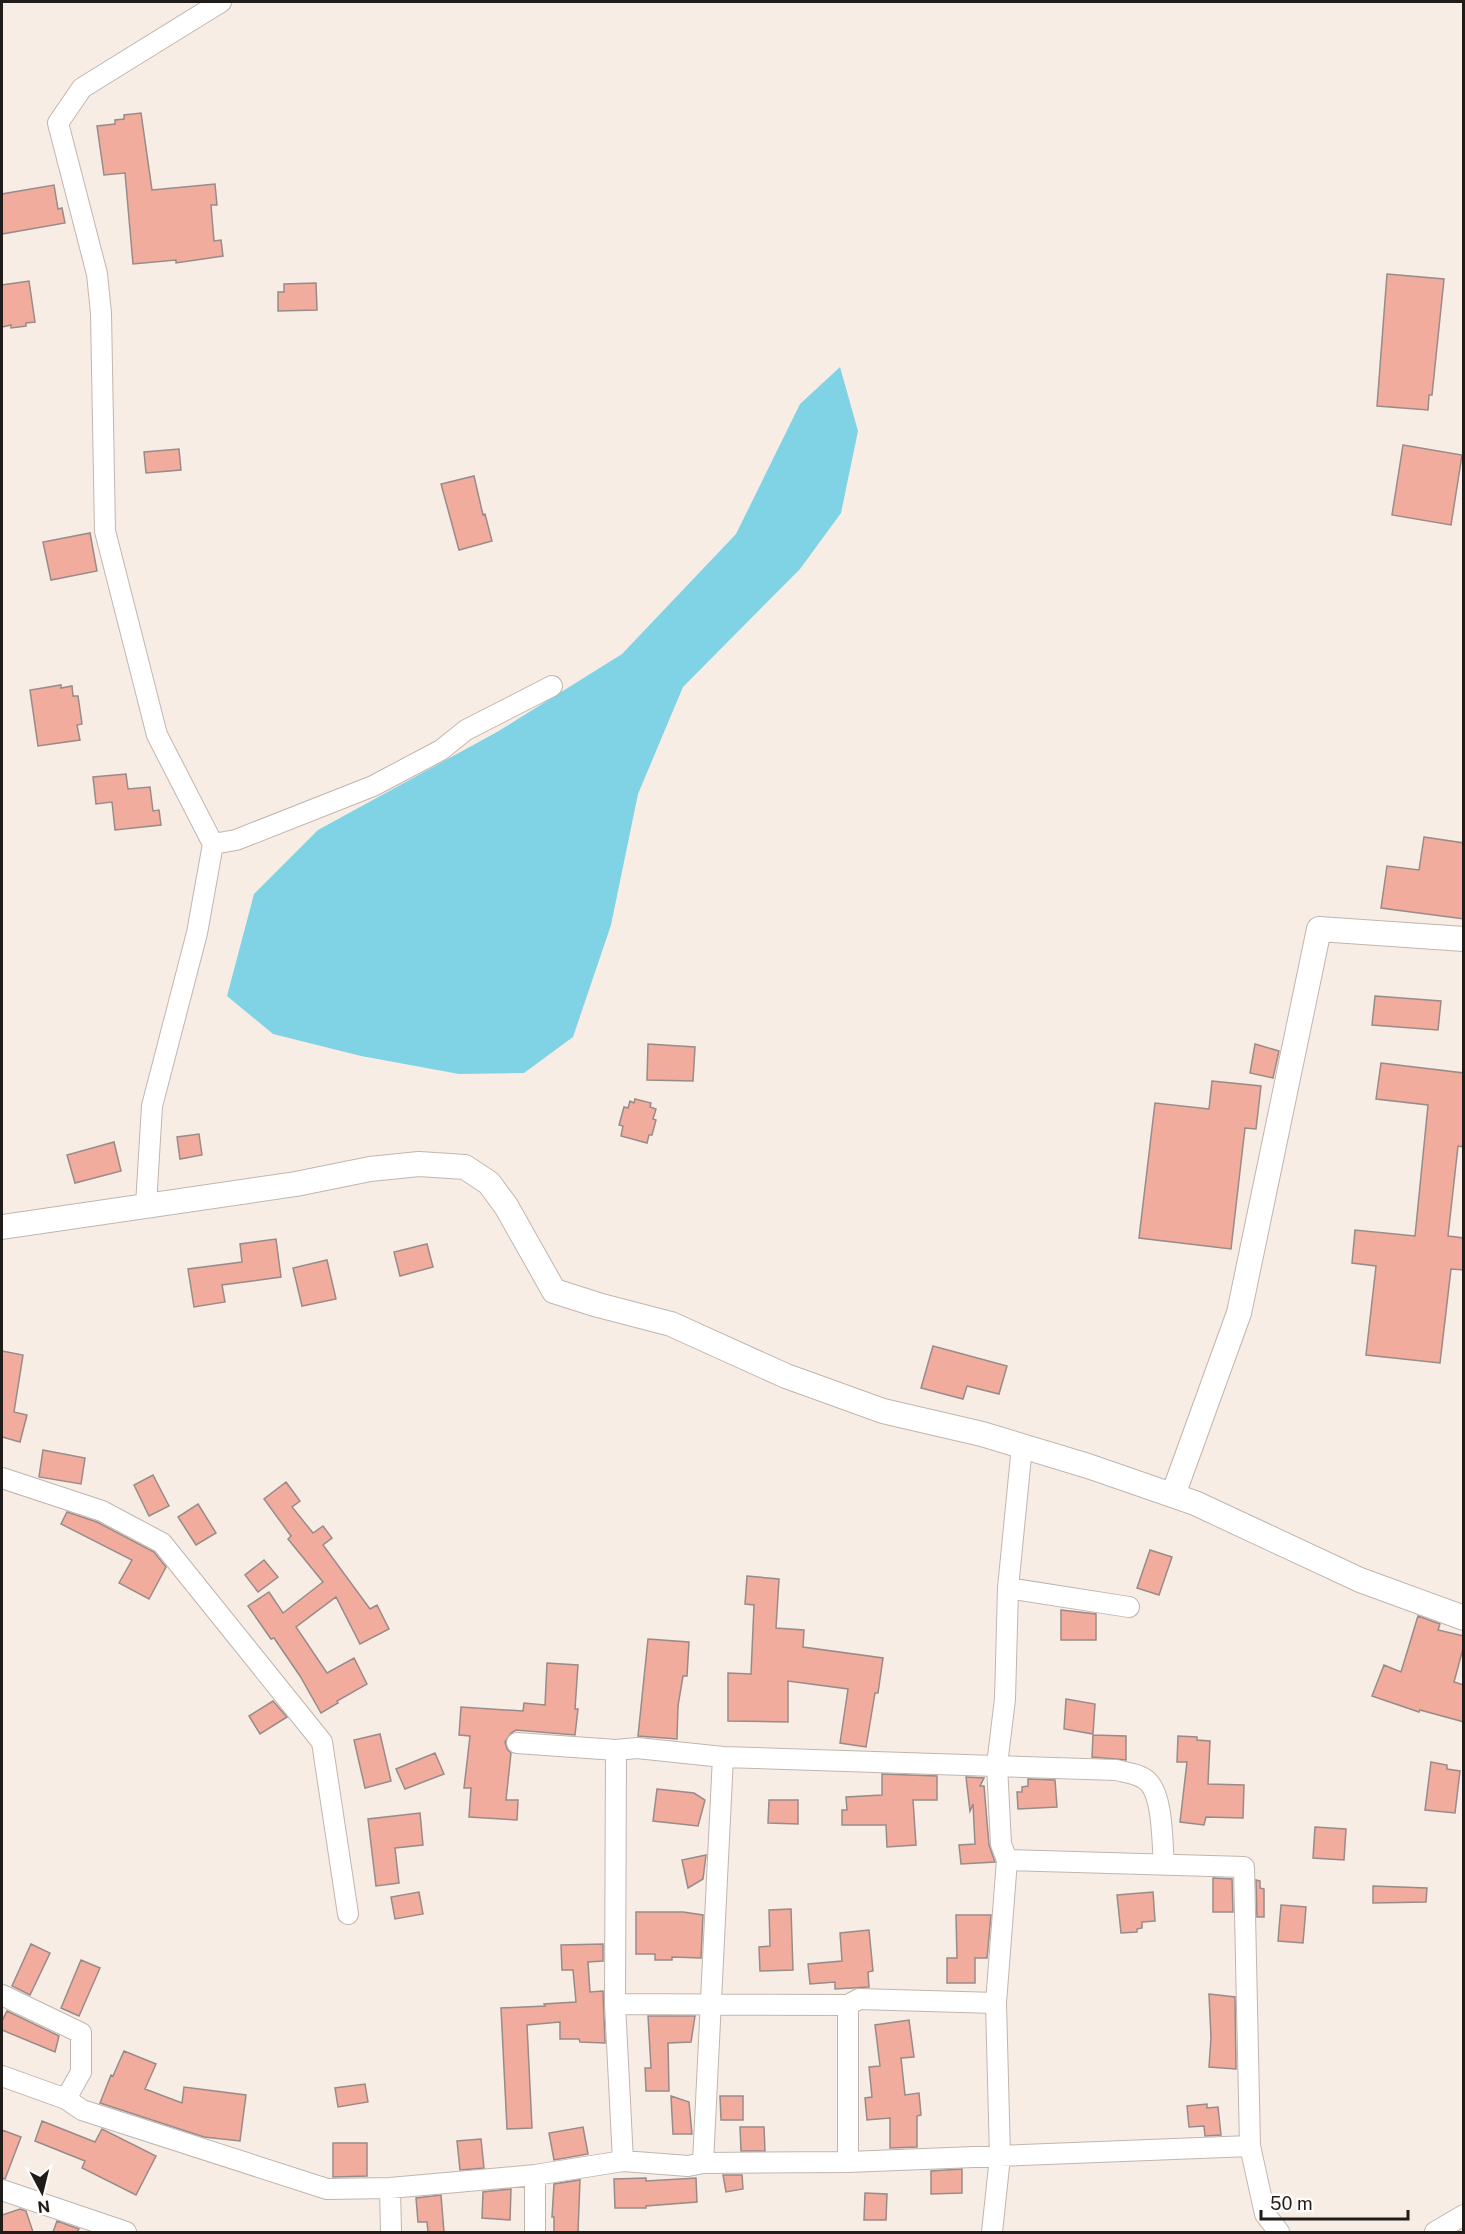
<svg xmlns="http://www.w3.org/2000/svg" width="1465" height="2234" font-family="'Public Sans',sans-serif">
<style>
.water{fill:#80d2e5}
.building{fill:#f1ac9d;stroke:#988b89;stroke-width:1.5}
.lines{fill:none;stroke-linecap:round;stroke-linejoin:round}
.minor-casing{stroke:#c0b6ae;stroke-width:22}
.tertiary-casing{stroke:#c0b6ae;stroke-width:26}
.minor{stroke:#fff;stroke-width:20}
.tertiary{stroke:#fff;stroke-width:24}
</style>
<rect width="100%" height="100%" fill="#f8ede5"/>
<path class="water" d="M840,367L858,431L841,513L800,569L683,687L638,794L611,925L573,1037L524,1073L459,1074L361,1056L273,1034L227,996L254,894L318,830L497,732L622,654L736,534L800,404Z"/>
<path class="building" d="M141,113L152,190L215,184L217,205H211L214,241L221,240L223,256L176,263V260L133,264L125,173L104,175L97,126L115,124V120L124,119V115Z
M54,185L58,209L62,208L65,223L2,234V194Z
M1387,274L1444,279L1432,395H1429L1428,410L1377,406Z
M29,281L35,322L26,323V326L11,328V325L2,327V285Z
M316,283L317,310L278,311V292H284V284Z
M1403,445L1462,455L1451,525L1392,515Z
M179,449L181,470L146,473L144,452Z
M474,476L483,515L485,514L492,541L459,550L441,484Z
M90,533L97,571L51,580L43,542Z
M61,685V688L72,686L73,696H78L82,724L77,725L80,740L38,746L30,690Z
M126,774L128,789L150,787L153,811L159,810L161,825L115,830L112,802L96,804L93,777Z
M1424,837L1464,843V919L1381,908L1387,866L1419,870Z
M1375,996L1441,1001L1438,1030L1372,1025Z
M648,1044L695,1047L693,1081L647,1080Z
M1255,1044L1279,1051L1273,1078L1250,1073Z
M1381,1063L1464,1073V1147L1458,1146L1448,1236L1464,1238V1270L1451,1269L1440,1363L1366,1355L1376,1266L1352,1263L1355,1230L1415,1236L1428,1105L1376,1099Z
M1212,1081L1261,1086L1256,1129L1245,1128L1231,1249L1139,1238L1155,1103L1209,1109Z
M635,1099L651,1103L650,1107L656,1109L653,1119L656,1120L652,1135H649L647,1143L621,1136L623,1126L619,1125L624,1107L628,1108L630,1101L634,1103Z
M199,1134L202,1155L180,1159L177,1137Z
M114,1142L121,1171L75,1183L67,1155Z
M276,1239L281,1277L222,1285L225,1302L194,1307L188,1269L242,1262L240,1244Z
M427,1244L433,1267L400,1276L394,1252Z
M327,1260L336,1299L302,1306L293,1268Z
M933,1346L1007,1366L999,1394L967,1386L963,1399L921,1388Z
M2,1351L23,1355L14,1412L27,1415L20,1442L2,1437Z
M43,1450L85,1458L81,1484L39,1477Z
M153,1475L169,1506L149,1516L134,1485Z
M286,1482L300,1501L292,1507L313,1533L323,1526L332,1538L323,1545L370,1609L377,1605L389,1629L360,1644L336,1597L296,1627L327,1673L354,1658L367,1684L337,1701L338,1703L321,1713L300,1676L274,1638L271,1639L248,1606L269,1592L283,1613L323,1582L288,1539L291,1536L264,1499Z
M198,1504L216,1533L196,1545L178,1517Z
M67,1512L97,1522L154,1552L166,1567L149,1599L119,1583L132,1560L61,1524Z
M1150,1550L1172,1557L1159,1595L1137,1588Z
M264,1560L278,1577L258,1592L245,1575Z
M747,1576L779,1579L776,1628L804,1630L803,1647L883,1658L878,1693H875L866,1747L840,1743L848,1689L788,1681V1722L728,1721V1673L751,1674L754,1605L745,1604Z
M1061,1610L1096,1614V1640H1061Z
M1418,1616L1440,1624L1438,1630L1464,1636V1645L1454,1682L1464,1685V1722L1420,1710L1419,1712L1372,1696L1384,1665L1401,1672Z
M648,1639L689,1642L687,1676H683L678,1706L677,1739L638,1736Z
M547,1663L578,1665L575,1709H578L575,1735L516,1730L511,1733L505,1742L507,1749L511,1753L506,1800H518L517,1820L469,1817L471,1788H464L470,1736L459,1735L461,1707L523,1711L524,1703L545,1705Z
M1066,1699L1095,1704L1093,1734L1064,1729Z
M273,1701L287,1717L260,1734L249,1716Z
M380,1734L391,1781L365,1788L354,1740Z
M1093,1735L1126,1736V1760L1092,1757Z
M1178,1736L1197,1737V1740L1210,1741L1208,1784L1244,1785L1243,1818L1206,1817L1204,1825L1180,1822L1187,1762H1177Z
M435,1753L444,1774L405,1789L396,1769Z
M1431,1762L1447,1765V1769L1460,1771L1455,1813L1425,1810Z
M882,1774L937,1776V1800H913L916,1845L887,1847L886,1825H842V1810H847L846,1797L882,1795Z
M966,1777L984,1778L980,1786H984L989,1845L995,1862L961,1864L959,1845L975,1844L973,1804L970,1811Z
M1028,1779L1055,1780L1057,1807L1018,1809L1017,1792H1022V1787L1028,1786Z
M657,1789L694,1793L705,1800L698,1826L653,1821Z
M769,1800H798V1824L768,1823Z
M420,1813L423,1845L395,1848L399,1883L376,1886L368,1819Z
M1315,1827L1346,1829L1344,1860L1313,1858Z
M706,1855L703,1879L688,1888L682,1860Z
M1213,1878L1232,1879L1233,1912H1213Z
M1256,1880L1260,1881V1888L1264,1889V1917H1257Z
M1373,1886L1427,1888L1426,1902L1373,1903Z
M419,1892L423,1914L395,1919L391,1897Z
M1153,1892L1155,1921L1142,1922V1928L1137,1929V1932L1121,1933L1117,1895Z
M1281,1905L1306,1907L1303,1943L1278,1941Z
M791,1909L793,1970L760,1971L759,1947L770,1946L769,1910Z
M636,1912H683L703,1915L701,1958L672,1957V1960H655V1954H636Z
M956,1915H991L987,1958H975V1983H947V1958H957Z
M869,1930L873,1971L868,1972L869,1987L835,1989V1982L810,1984L808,1964L842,1961L840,1933Z
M31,1944L50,1953L30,1995L12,1986Z
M603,1944V1961L588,1962L590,1992L603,1991L605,2043L580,2042L579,2039H560V2022L527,2025L532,2128L507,2129L501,2008L545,2006L544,2004L576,2002L573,1970H562L561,1945Z
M81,1960L100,1968L79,2016L61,2008Z
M1209,1994L1235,1997L1236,2069L1209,2067L1211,2038Z
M7,2011L59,2036L55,2052L2,2030V2021Z
M648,2016H695L691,2042L668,2043L669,2091H646L645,2068H651Z
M909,2020L914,2057L901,2058L905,2095L919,2093L921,2115L917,2116V2147L890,2148V2118L867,2120L865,2098L872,2097L869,2067L880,2066L875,2025Z
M124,2051L156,2064L145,2089L182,2103L184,2087L246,2095L240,2141L204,2137L100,2103L111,2075L113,2076Z
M365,2084L368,2102L338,2107L335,2088Z
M671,2096L689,2102L692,2134H673Z
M720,2096H743V2120H721Z
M1207,2104V2108L1218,2107L1221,2135L1205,2136L1204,2126L1189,2127L1187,2106Z
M42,2121L95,2142L102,2129L156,2156L136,2195L82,2168L85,2161L35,2141Z
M583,2127L588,2154L554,2160L549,2133Z
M740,2127H764L765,2151H741Z
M2,2130L21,2137L5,2179L2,2178Z
M481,2139L484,2168L460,2170L457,2141Z
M333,2143H367V2176L333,2177Z
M962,2169V2193L931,2194V2171Z
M723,2175H742L743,2189L726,2192Z
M646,2178V2181L696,2178L697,2202L646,2206V2208H615L614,2179Z
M580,2180L578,2232H554V2217H552L554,2184Z
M511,2189L510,2220L482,2218L483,2192Z
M865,2193L887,2194L886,2220H864Z
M441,2195L444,2232H428L427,2222H418L416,2198Z
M20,2209L26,2211L33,2232H2V2215Z
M57,2221L79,2229L77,2232H53Z"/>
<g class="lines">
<g class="minor-casing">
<path id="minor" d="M213,844L236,840L373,786L441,750L466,730L552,686
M146,1205L152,1106L197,933L213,844L157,735L105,531L101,313L97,274L58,123L82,88L221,2
M2,1478L102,1511L162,1543L322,1742L348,1914
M1008,1588L1129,1607
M517,1743L616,1750L637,1748L723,1757L1116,1770C1127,1773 1143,1774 1150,1784C1163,1800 1162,1843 1164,1863
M616,1750L615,2004L623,2161
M2,1995L81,2033V2072L66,2099
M615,2004L848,2005L859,1999L996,2003
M2,2076L66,2099L82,2110L327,2189L390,2188
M1250,2146L1265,2214L1279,2232
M848,2162V2005
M703,2163L723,1757
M535,2175V2232
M2,2190L126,2232
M391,2232L390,2188L535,2175L623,2161L688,2166L703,2163L848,2162L1250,2146L1244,1867L1007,1860
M992,2232L1000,2157L996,2003L1007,1860L1001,1844L997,1765L1005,1699L1008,1588L1022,1446
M1435,2232L1464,2215"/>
</g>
<g class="tertiary-casing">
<path id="tertiary" d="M2,1227L296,1184L370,1169L419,1164L465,1167L489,1183L506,1206L554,1291L598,1305L671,1324L786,1376L883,1411L982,1434L1088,1466L1195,1503L1360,1580L1464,1618
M1173,1495L1239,1313L1319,929L1464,939"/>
</g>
<use href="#minor" class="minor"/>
<use href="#tertiary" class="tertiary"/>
</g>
<rect width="1465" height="2234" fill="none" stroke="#1f1c19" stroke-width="6"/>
<g transform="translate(42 2192) rotate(173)" stroke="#fffcfb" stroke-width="4.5" paint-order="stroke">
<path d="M0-4.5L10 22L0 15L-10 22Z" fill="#1f1c19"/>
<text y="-9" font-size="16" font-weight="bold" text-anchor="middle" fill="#1f1c19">N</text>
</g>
<path d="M1261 2210v9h147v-9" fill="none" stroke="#1f1c19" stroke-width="3"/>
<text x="1270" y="2210" font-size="18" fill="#1f1c19" stroke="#fffcfb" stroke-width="4.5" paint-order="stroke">50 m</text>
</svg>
